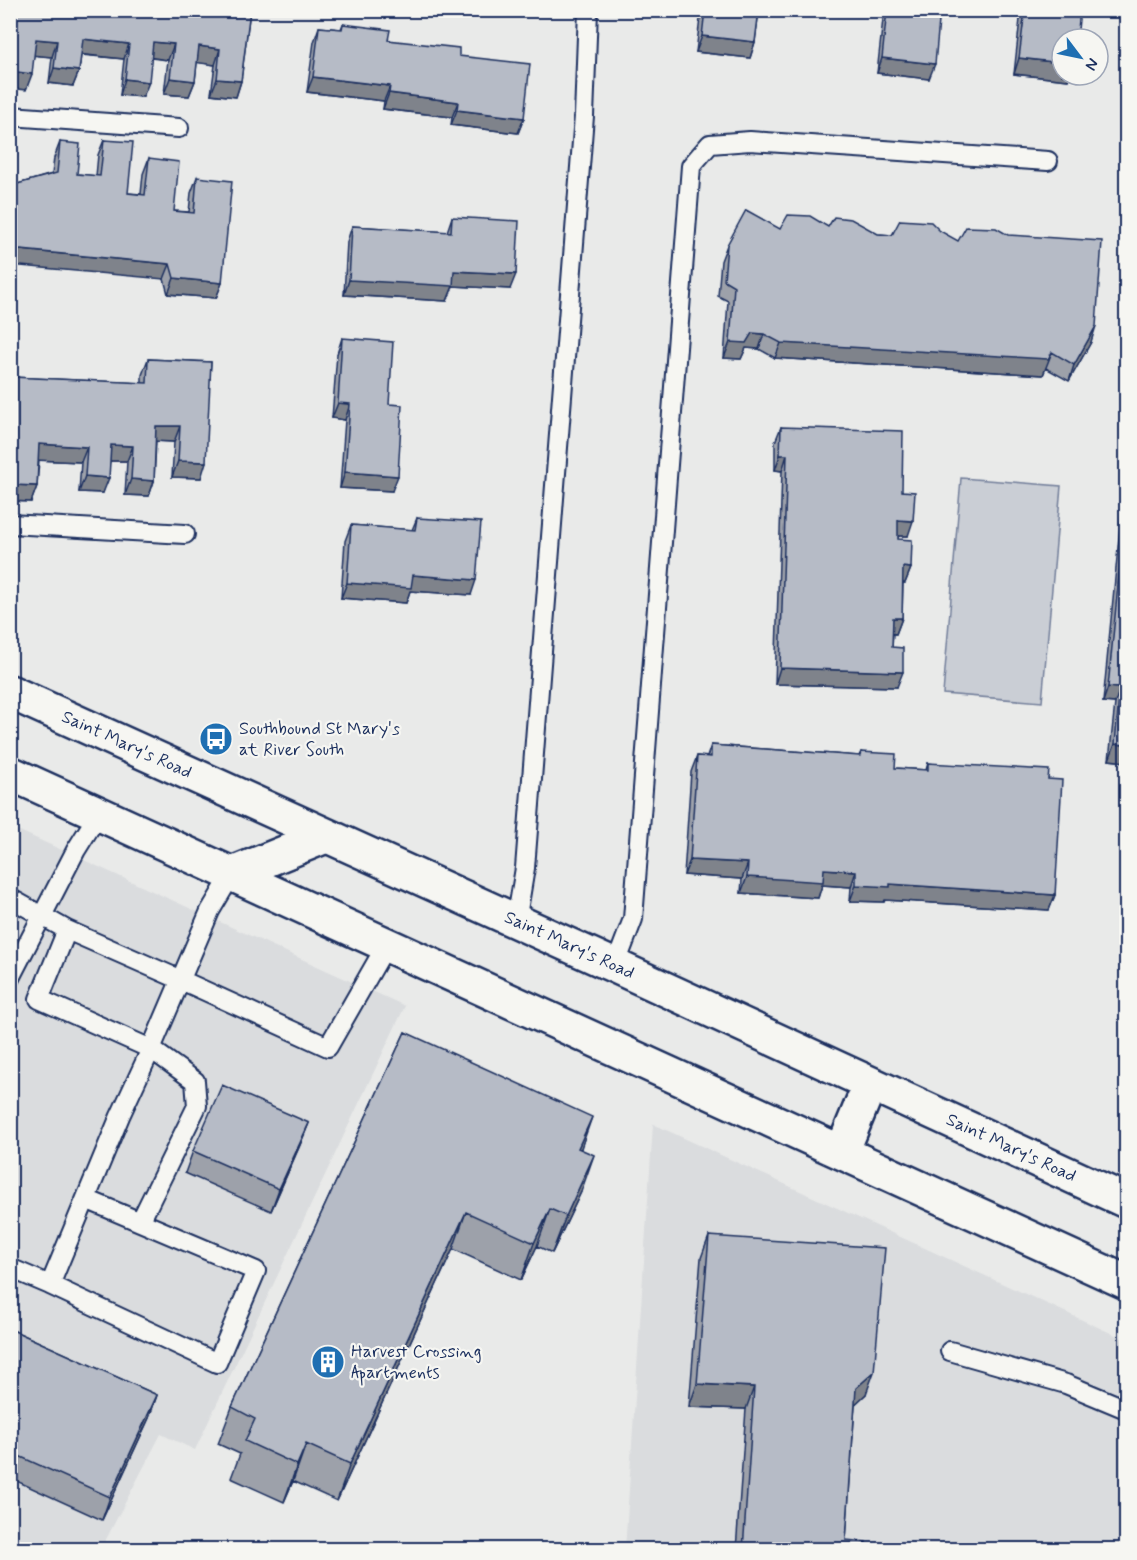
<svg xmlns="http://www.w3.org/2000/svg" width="1137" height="1560" font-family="Mynerve,sans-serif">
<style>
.built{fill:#dadcde}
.green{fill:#caced5;stroke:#727e9a;stroke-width:1.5}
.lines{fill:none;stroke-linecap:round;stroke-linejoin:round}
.service-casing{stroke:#1b2f5e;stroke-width:22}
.secondary-casing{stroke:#1b2f5e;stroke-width:38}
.service{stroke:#f6f6f2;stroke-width:18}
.secondary{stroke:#f6f6f2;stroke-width:33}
.wall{fill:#9da1aa;stroke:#1b2f5e;stroke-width:1.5}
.shaded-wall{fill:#7f838b;stroke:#1b2f5e;stroke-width:1.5}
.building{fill:#b6bbc6;stroke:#1b2f5e;stroke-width:1.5}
.labels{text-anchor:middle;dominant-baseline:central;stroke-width:4.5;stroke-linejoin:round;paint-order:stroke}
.poi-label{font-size:18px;fill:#1b2f5e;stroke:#f6f6f2;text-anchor:start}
.street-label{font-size:18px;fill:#1b2f5e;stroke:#f6f6f2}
</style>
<rect width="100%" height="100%" fill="#e9eae9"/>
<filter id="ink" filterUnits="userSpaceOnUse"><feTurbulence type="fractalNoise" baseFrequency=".0167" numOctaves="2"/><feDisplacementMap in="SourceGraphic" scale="12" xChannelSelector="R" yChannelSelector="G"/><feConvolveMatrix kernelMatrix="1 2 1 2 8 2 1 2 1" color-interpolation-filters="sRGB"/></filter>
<g filter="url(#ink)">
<path class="built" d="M11,827L405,1006L195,1450L161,1434L101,1549H22L11,1544Z
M653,1124L1126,1340V1549L625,1550Z"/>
<path class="green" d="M961,478L1061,486L1042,702L943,694Z"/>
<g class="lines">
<g class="service-casing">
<path id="service" d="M10,116L179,128
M10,524L185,534
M10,898L67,930
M516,922L525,868L584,116L588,10
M615,966L633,919L691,166L710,144L750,141L1048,161
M10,978L76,850L99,813
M86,1199L256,1271L217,1363L50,1285L120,1116L151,1049L210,911L232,874
M140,1222L197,1106L195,1081L151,1049L39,999L67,930L181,980L328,1047L387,944
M10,1268L50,1285
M950,1351L1066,1384L1126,1409"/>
</g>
<g class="secondary-casing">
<g id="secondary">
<path id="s1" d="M10,692L615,966L1126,1201"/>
<path d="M10,773L1126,1282"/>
<path d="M232,874L326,836"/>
<path d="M842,1152L870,1084"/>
</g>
</g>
<use href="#service" class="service"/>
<use href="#secondary" class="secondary"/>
</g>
<path class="wall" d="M10,10H250L241,81L236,97L211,94L215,65L197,62L195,81L189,96L164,94L168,60L151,58L143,97L120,95L124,59L81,55L79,71L73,86L49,83L52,57L34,55L26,90Z
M701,10H759L755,42L750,58L696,52Z
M884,10H940L929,79L877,73Z
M1021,10H1080L1062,75H1070L1068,80L1014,74Z
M343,24L388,40L459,56L524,118L518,133L451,125L452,117L383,109L384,101L307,92L314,42L319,27L341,29Z
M104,140L128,193L141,194L143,174L149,158L174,211L189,212L191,193L197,177L222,283L216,298L168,294L164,279L14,185L52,174L54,158L60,142L77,174L96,176L98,155Z
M452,217L510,289L453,286L447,301L344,295L347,242L352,226L447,232Z
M828,227L878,234L892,235L940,231L1091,342L1069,381L1046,368L1043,375L775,358L759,349L746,348L741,359L724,358L728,301L718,296L721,261L727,245L780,229Z
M342,338L389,404L392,491L340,488L345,420L332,418L337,354Z
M148,359L211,362L201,478L172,477L174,442L156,441L154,481L149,496L125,495L127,461H110L103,493L79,492L81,462L39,460L37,486L31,502L10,501V379L11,377L142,383V375Z
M781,427L902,491L908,536H898V539L911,568L905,583H903L902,618L896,634H893L892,647L897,687L775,684L782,471L775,470V442Z
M1126,465V762L1109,760L1115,703L1103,702Z
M417,518L471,595L410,591L406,603L341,598L345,541L351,525L412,530Z
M711,745L859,756L861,752L895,768L926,770L928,763L1048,779L1055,895L1049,910L885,900L884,902L850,901L851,887L822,885L818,898L741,893L742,879L684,875L691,772L697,756L707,757Z
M405,1032L581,1149V1192L552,1253L537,1246L521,1280L453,1249L337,1501L293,1481L284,1502L231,1478L240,1454L218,1444L232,1407Z
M309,1123L300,1145L271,1211L185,1173L193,1151Z
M709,1236L866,1394L855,1404L846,1540L865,1550H736L746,1409L689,1407L701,1258Z
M10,1329L157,1395L149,1418L102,1520L10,1478Z"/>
<path class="shaded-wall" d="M702,36L755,42L750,58L696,52Z
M36,39L57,41L52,57L30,55Z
M83,39L129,44L124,59L77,54Z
M153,42L174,44L168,60L147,57Z
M199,46L220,49L215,65L193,62Z
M882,58L935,64L929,79L877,73Z
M1019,58L1062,63V75H1070L1068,80L1014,74Z
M54,68L79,71L73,86L49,83Z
M10,71L32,74L26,90L10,88Z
M313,77L390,86L384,101L307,92Z
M170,78L195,81L189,96L164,94Z
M125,79L149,82L143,97L120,95Z
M217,79L241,81L236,97L211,94Z
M389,93L458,102L452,117L383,109Z
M457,110L524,118L518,133L451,125Z
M10,249L170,264L164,279L10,265Z
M454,271L516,274L510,289L453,286L447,301L344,295L349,280Z
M174,278L222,283L216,298L168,294Z
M1096,326L1091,342L1069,381L1074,365Z
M752,333L764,334L759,349L746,348L741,359L724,358L730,342Z
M781,343L1052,352L1043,375L775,358Z
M338,403L350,404L345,420L332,418Z
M156,426H180L174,442L151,441Z
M39,444L87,447L81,462L34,460Z
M111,445L133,446L127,461H105Z
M780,455H787L782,471L775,470Z
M10,459H14L10,469Z
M178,461L206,462L201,478L172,477Z
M345,472L398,476L392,491L340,488Z
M85,476L109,478L103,493L79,492Z
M131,479L154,481L149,496L125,495Z
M13,485L37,486L31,502L10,501V492Z
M898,520L913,521L908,536H893Z
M903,567L911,568L905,583H898Z
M413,575L476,580L471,595L410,591L406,603L341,598L347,583Z
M893,618H902L896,634L888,633Z
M780,668L903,672L897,687L775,684Z
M1108,687L1120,688L1115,703L1103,702Z
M1115,744L1126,745V762L1109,760Z
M690,860L748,863L742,879L684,875Z
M824,869L856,871L851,887L822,885L818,898L741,893L747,877Z
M890,884L1055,895L1049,910L885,900L884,902L850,901L856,885Z
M592,1117L579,1154L578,1148Z
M309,1123L300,1145L271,1211L279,1189Z
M594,1155L581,1192L552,1253L566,1216Z
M550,1209L537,1246L521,1280L534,1243Z
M466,1212L453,1249L337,1501L350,1464Z
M874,1372L866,1394L848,1411L856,1388Z
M697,1384L754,1387L746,1409L689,1407Z
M157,1395L149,1418L102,1520L110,1497Z
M306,1444L293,1481L284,1502L297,1465Z"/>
<path class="building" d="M10,10H250L241,81L217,79L220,49L199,46L195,81L170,78L174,44L153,42L149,82L125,79L129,44L83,39L79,71L54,68L57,41L36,39L32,74L10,71Z
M705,10H759L755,42L702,36Z
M887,10H940L935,64L882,58Z
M1025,10H1080L1077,39H1062V63L1019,58Z
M343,24L390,30L388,40L459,48V56L530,64L524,118L457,110L458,102L389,93L390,86L313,77L319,27L342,29Z
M104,140L133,142L128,193L145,195L149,158L179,162L174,211L194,213L197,177L232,181L222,283L174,278L170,264L10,249V150L17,151L14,185L57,173L60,142L80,144L77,174L100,176Z
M746,210L780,229L788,215L810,216L828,227L834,217L851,219L878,234L892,235L900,220L931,222L940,231L958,241L966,227L996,228L1008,235L1102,241L1096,326L1074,365L1052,352L1048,359L781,343L764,334L752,333L746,343L730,342L734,286L724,280L727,245Z
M452,217L519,221L516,274L454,271L453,286L349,280L352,226L451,232Z
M342,338L393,342L389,404L402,405L398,476L345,472L350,404L338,403Z
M148,359L211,362L206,462L178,461L180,426H156L154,481L131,479L133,446L111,445L109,478L85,476L87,447L39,444L37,486L13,485L14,459H10V385L11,377L147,383Z
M781,427L903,431L902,491L915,492L913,521L898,520V539L912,540L911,568L903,567L902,618H893L892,647L903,648V672L780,668L787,455H780Z
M1126,505V745L1115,744L1120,688L1108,687Z
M417,518L481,522L476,580L413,575L411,588L347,583L351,525L415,530Z
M711,745L860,756L861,752L896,754L895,768L928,770V763L1049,770L1048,779L1062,780L1055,895L890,884V887L856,885V871L824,869L823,882L747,877L748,863L690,860L697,756L711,757Z
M405,1032L592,1117L578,1148L594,1155L566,1216L550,1209L534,1243L466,1212L350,1464L306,1444L297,1465L245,1441L255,1419L232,1407Z
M222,1085L309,1123L279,1189L193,1151Z
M709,1236L885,1248L874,1372L856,1388L846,1540L866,1542L865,1550H743L754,1387L697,1384Z
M10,1329L157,1395L110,1497L10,1452Z"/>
</g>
<defs>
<g id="bus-disc" transform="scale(1.725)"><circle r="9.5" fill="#1f6fb2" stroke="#f6f6f2"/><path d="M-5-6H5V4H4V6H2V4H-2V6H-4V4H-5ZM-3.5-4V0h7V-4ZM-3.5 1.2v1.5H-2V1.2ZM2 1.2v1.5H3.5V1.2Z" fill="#fff"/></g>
<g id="building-disc" transform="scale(1.725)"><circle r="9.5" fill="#1f6fb2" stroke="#f6f6f2"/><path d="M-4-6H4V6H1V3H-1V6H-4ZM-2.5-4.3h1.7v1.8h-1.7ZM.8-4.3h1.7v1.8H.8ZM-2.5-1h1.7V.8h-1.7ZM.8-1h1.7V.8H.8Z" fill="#fff"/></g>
</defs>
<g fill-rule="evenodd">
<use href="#bus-disc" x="216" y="739"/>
<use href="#building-disc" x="328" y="1362"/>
</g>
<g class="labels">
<g class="poi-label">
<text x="239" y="729">Southbound St Mary's<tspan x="239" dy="21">at River South</tspan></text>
<text x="351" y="1352">Harvest Crossing<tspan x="351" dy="21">Apartments</tspan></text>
</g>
<g class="street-label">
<text stroke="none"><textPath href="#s1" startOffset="128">Saint Mary's Road</textPath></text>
<text stroke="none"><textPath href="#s1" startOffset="614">Saint Mary's Road</textPath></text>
<text stroke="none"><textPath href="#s1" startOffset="1100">Saint Mary's Road</textPath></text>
</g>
</g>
<rect width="1137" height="1560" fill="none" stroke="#f6f6f2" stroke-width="36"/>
<rect x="18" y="18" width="1101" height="1524" fill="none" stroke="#1b2f5e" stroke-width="2" filter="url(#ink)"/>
<g transform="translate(1080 57) rotate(122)"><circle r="28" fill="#f6f6f2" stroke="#9ea6b7" stroke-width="1.5"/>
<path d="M0-4.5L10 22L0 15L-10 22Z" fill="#1f6fb2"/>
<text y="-9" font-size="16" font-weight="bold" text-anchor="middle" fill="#1b2f5e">N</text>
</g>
</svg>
